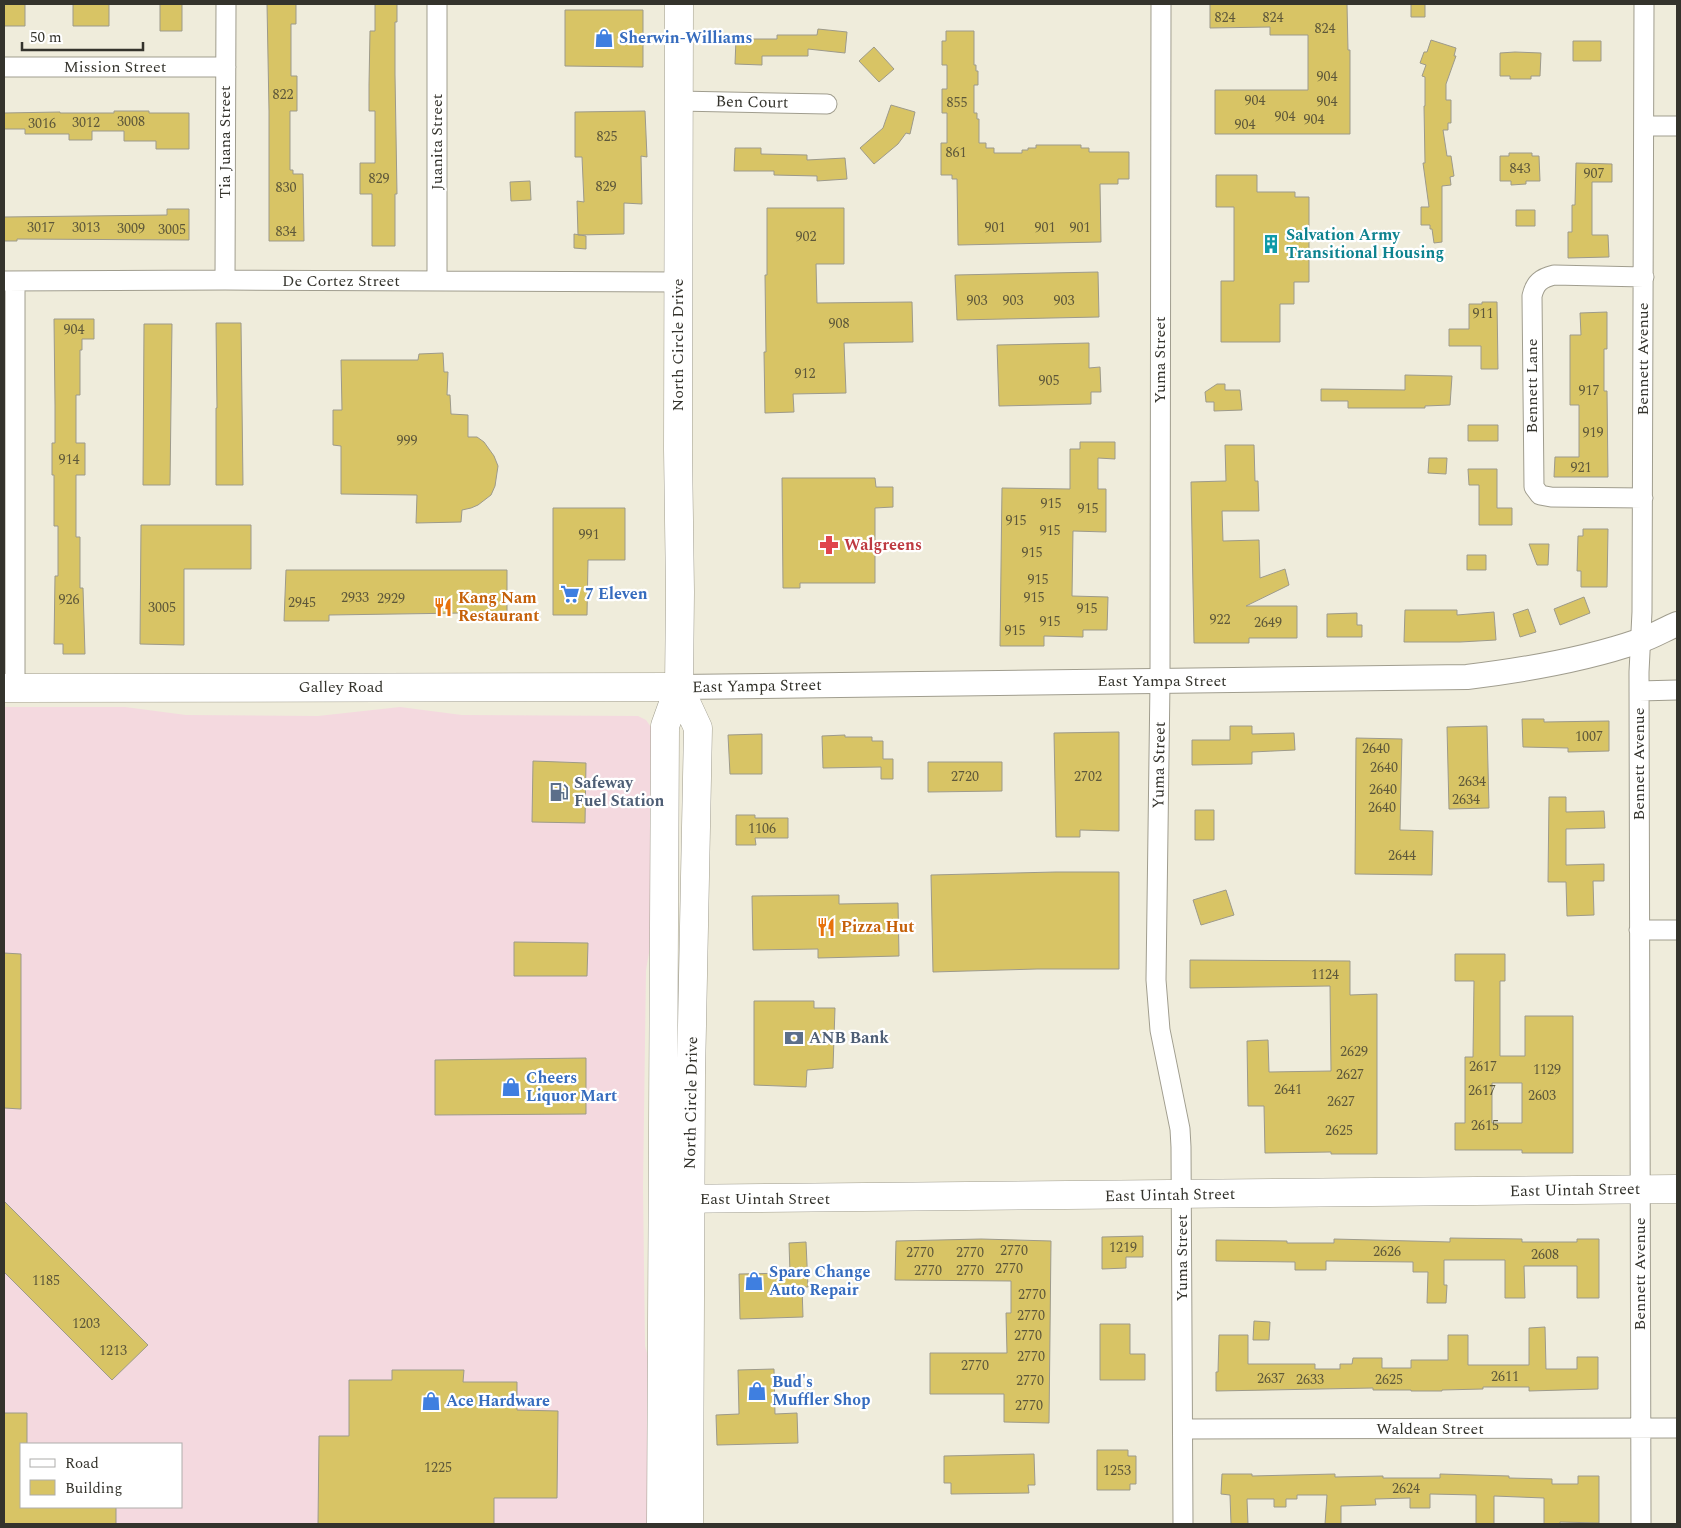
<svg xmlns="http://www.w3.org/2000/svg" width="1681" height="1528" font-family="Spectral,serif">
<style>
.commercial{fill:#f4d9df;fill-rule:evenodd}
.building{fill:#d8c465;stroke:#9d9a8b;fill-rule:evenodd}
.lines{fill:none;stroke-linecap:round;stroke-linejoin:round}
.minor-casing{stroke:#a09d8e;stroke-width:21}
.tertiary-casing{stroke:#a09d8e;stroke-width:26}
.secondary-casing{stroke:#a09d8e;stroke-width:29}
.primary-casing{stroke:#a09d8e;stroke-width:29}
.minor{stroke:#fff;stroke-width:19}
.tertiary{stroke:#fff;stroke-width:24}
.secondary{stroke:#fff;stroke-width:28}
.primary{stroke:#fff;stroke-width:28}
.labels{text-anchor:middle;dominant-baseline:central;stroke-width:4.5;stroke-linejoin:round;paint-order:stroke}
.number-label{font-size:14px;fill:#5d573a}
.shop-label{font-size:16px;font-weight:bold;fill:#366cbe;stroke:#fff;text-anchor:start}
.street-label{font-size:16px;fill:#34332c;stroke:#fff}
.culture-label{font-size:16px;font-weight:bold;fill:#0d838f;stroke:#fff;text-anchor:start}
.health-label{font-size:16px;font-weight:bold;fill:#be3a42;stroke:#fff;text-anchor:start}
.food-label{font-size:16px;font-weight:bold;fill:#c56008;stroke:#fff;text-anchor:start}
.service-label{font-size:16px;font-weight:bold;fill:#4e5e75;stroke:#fff;text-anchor:start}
</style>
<rect width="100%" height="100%" fill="#efecdb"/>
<path class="commercial" d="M4,707H125L186,715L318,716L400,707L462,715L638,716L646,720L651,727L655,739L653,930L646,970L643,1187L645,1346L653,1374L652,1524H4ZM21,1444H181V1507H21Z"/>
<path class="building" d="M4,4H25V26H4Z
M73,4H109V26H73Z
M160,4H182V31H160Z
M267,4H296V24H291V76H297V111H290V170H293V174H303L304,241H269V111Z
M375,4H397V22H395V75L397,194H395V246H372V194H360V163H375V111H369V85L370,31H375Z
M1210,4H1347L1348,50H1350V134H1215V90H1308V35H1270V27L1210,28Z
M1411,4H1425V17H1411Z
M565,10H643V67L565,66Z
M818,29L847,32L845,53L808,49V56H762V65L735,64L736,39H777V35H817Z
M946,31H974V65H976V71H978V85H974V113H977V119H979V143H986V148H994V153H1022V150H1028V148H1036V145H1081V148H1089V152H1129V179H1118V184H1100L1101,242L958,245L957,179H952V175H941V143H947V113H942V89H947V65H942V41H946Z
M1431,40L1456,48L1454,56H1456L1446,84V100H1451V123H1448V130H1443L1447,156H1451L1454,176L1450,177L1451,185L1442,186V242L1434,243L1432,229H1430V225H1421V207H1429L1423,163H1425L1424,106H1425V77L1422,76L1426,65L1420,63L1424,52H1427Z
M1573,41H1601V61H1573Z
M874,47L894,69L879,82L859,61Z
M1515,52L1541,53L1540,76H1531V79H1510V76H1500V53Z
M891,105L915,112L910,134L906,133L898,144L874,164L860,148L883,128Z
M114,111H149V113H189V149H156V141H124V131H92V140H69V134H25V129H4V113L60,112V113H114Z
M645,111L647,157L641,156L642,204L624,203V234L578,235L577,201L584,202L582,157H575V112Z
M735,148H761V154L807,155V160L845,158L847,179L817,181V176L774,175V171H734Z
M1509,153H1532V156H1539L1540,181H1526V184L1511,185V181H1500V156H1509Z
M1576,163L1612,164V182H1592V235H1608L1609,257L1568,258V232H1572V205H1575Z
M1216,175H1257V192H1295V197H1309V282H1294V304H1280V342H1221V281H1234V207H1216Z
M530,181L531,200L511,201L510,182Z
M767,208H844V264H816L817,303L912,302L913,342L844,343L846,393L793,394L794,412L765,413L764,352H766L765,275H767Z
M167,209H189V240L17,239V241H4V217L167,215Z
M1516,210H1535V226H1516Z
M574,234L586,236V249L574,248Z
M1098,272L1099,317L957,320L955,275Z
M1482,302H1497L1498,369H1481V346H1449V329H1469V304H1482Z
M1607,312V349H1604V391H1607L1608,477H1554L1555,457H1579V405H1570V335H1581L1580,313Z
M54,319H94V339H82V350H80V395H76V443H85V475H76V537H80V588H83L85,654H63V644H54L55,576H58V526H54V475H52V443H55V405Z
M216,323H241L243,485H216V408H217Z
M144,324H172L170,485H143Z
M1089,343V368L1100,367L1101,392H1091V404L999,406L997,345Z
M443,353L444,372H448L447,395H450L451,414L468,415V437H477L484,442L494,456L498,466L495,486L491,495L478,505L471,508L462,510L461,522L416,523L417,495L341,494V446L333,445V410H342L341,360H418L419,354Z
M1405,375L1452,376L1450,405L1425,406V408H1348V401H1321V389L1405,390Z
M1217,384H1225V390H1240L1242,410L1214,411V402H1206L1205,392Z
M1468,425H1498V441H1468Z
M1080,442H1115V459L1098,458V489H1106V532L1073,531L1072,596L1108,597L1107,630H1083V637L1044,636V646H1000L1002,488L1070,489V449H1080Z
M1225,445H1254L1255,481H1258L1259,511H1222L1223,541L1259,540L1260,578L1285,569L1289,585L1246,606H1297V638H1249V643H1194L1191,482L1226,481Z
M1429,458H1447L1446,474L1428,473Z
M1468,469H1497V508H1512V525H1479V485H1469Z
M782,478H875L876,487H893V507L875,508V583H800V588H783Z
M553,508H625V560H588L587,615H553Z
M141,525H251V569H184V645L140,644Z
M1583,529H1608L1607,587H1581V571H1577L1578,536H1583Z
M1529,544H1549L1548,565H1537Z
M1467,555H1486V570H1467Z
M286,570H507V621L464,620V613L329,615V621H284Z
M1584,597L1590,613L1560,625L1554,609Z
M1528,609L1536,632L1520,637L1513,614Z
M1405,610H1457V615L1494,612L1496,640L1460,642H1404Z
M1357,613V625H1362V637H1327V614Z
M1522,719H1544V722L1609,721V751L1568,752V748L1523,747Z
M1230,726H1252V734L1294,733L1295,750L1252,752V764L1192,765V740H1230Z
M1487,726L1489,808L1449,809L1447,727Z
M1119,732V831L1080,830V837H1056L1054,733Z
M762,734V774H730L728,735Z
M845,735V737H872V741H883V759H893V779H881V767L823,768L822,736Z
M1356,738L1402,739L1400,830L1433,831L1432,875L1355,874Z
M533,761L586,763L585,823L532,822Z
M928,762H1002V791L928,792Z
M1549,797H1566V812L1604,811L1605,828L1566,829V865L1604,864V881H1593L1594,915L1567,916L1566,882H1548Z
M1195,810H1214V840H1195Z
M736,815H755V818H788V838H755L756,845H736Z
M1056,872H1119V969H1037L933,972L931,875Z
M1226,890L1234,915L1201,925L1193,900Z
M839,895V904L898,903L899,956L818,958V949L753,950L752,896Z
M514,942L588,943L587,976H514Z
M4,953L21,954V1109L4,1108Z
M1455,954H1505V981H1500V1056H1525V1016H1573V1153H1522V1150H1455V1123H1465V1057H1473L1474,981H1455ZM1492,1083H1522V1123H1492Z
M1190,960L1350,961V995L1377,994V1154H1331V1152L1265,1153L1264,1106H1248L1247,1041L1268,1040L1269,1072L1331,1071L1330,986L1190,988Z
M754,1001H814V1008H835L833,1068L807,1070L806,1087L754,1085Z
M586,1058V1114L435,1115V1060Z
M4,1201L148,1345L112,1380L4,1272Z
M1143,1236V1257H1126V1268L1102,1269V1237Z
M1450,1238L1522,1239V1242H1577V1239H1599V1298H1577V1266H1524L1525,1298H1505V1260H1444V1285H1447L1446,1303H1427L1428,1272H1413V1262L1326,1261V1270H1295V1262L1216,1261V1240L1287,1241V1243H1334V1239L1450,1242Z
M981,1239L1051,1241L1049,1423L1004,1422V1394H930V1353H1007L1006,1313H1011V1281L895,1280L896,1241Z
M806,1242L808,1287H802L803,1317L740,1319L739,1274L790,1273L789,1243Z
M1254,1321L1270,1322L1269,1340H1253Z
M1100,1324H1130V1354H1145V1380H1100Z
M1545,1327L1546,1369H1577V1357H1598V1389L1529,1391V1387H1483V1389L1442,1390V1391H1411V1390H1373V1388L1216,1391V1372H1218L1219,1335H1248V1364H1315V1369H1340V1364H1352L1353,1358H1382V1368H1411V1360H1448V1335H1468V1365H1529V1328Z
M774,1369L775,1414L797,1413L798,1443L717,1445L716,1415L739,1414L738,1370Z
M392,1370H464L463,1382H517V1410L558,1411L557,1498H494V1524H318L319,1436H349V1380H392Z
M4,1413H27V1444H21V1507H116V1524H4Z
M1097,1450H1128V1456H1136V1484H1130V1490H1097Z
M1034,1454L1035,1485H1028L1029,1493L951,1494V1483H944V1456Z
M1222,1474H1252V1476L1335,1474V1477L1383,1476V1478H1440V1474L1509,1476V1478L1552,1479V1484H1578V1476H1599V1523L1560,1522V1524H1544V1498L1494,1496V1524H1476V1495L1430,1494V1508H1410V1498L1375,1499L1376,1505L1341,1506V1524H1325L1327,1495H1297V1499H1286V1507H1274V1499H1247L1248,1524H1231L1230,1495L1221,1494Z"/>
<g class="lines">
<g class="minor-casing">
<path id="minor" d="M1161,4L1160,682L1156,980L1160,1030L1180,1129L1181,1147L1183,1524
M4,67H226
M678,101L827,104
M1645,126H1677
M225,280L226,4
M4,281L225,280L678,282
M437,281V4
M1643,498L1551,497L1540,495L1534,487L1532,296C1535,283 1541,278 1554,275L1644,277
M15,688V281
M1639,691L1677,690
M1639,930H1677
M1183,1429L1677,1428
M1641,1524L1639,672L1642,612L1644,4"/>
</g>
<g class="tertiary-casing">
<path id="tertiary" d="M679,687L1467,677C1525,670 1584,660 1639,641C1652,637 1665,629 1677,624"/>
</g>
<g class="secondary-casing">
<path id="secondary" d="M4,688L679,687
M666,1199L1677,1189"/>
</g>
<g class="primary-casing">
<path id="primary" d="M679,687L698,728L691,1075L689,1524
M661,1524L665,726L679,687L680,592L678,449L679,4"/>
</g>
<use href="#minor" class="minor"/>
<use href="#tertiary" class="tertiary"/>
<use href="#secondary" class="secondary"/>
<use href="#primary" class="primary"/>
</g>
<defs>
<g id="shop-bare" transform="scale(1.5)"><path d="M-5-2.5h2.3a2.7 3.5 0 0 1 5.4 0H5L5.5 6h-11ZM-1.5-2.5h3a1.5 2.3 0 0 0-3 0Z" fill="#3f7fe0" stroke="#fff" stroke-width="2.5" paint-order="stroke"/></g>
<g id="building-bare" transform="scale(1.5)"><path d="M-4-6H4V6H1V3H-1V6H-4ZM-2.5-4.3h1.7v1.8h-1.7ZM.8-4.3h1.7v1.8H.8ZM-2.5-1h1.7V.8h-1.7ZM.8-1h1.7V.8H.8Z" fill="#0f9aa8" stroke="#fff" stroke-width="2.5" paint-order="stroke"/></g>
<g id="pharmacy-bare" transform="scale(1.5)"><path d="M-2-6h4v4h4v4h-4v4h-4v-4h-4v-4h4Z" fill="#e0444e" stroke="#fff" stroke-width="2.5" paint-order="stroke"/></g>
<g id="supermarket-bare" transform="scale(1.5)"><path d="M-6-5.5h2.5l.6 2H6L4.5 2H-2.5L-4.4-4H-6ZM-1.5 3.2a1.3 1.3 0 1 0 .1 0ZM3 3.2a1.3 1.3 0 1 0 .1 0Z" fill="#3f7fe0" stroke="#fff" stroke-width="2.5" paint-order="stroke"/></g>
<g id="restaurant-bare" transform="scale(1.5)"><path d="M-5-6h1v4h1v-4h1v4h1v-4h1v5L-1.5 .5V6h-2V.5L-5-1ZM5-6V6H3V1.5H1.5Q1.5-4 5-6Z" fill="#e8710a" stroke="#fff" stroke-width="2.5" paint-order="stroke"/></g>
<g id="fuel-bare" transform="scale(1.5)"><path d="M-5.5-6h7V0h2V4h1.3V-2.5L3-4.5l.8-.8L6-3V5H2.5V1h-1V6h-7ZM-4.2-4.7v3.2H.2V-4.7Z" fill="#5c6f8a" stroke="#fff" stroke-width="2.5" paint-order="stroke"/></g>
<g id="bank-bare" transform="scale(1.5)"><path d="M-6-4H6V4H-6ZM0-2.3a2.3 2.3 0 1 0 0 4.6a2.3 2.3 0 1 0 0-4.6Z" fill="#5c6f8a" stroke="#fff" stroke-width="2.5" paint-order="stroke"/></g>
</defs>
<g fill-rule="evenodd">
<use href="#shop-bare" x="604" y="38"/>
<use href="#building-bare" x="1271" y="244"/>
<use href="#pharmacy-bare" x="829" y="545"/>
<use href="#supermarket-bare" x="570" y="594"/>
<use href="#restaurant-bare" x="443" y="607"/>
<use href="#fuel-bare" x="559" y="792"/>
<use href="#restaurant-bare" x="826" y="927"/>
<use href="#bank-bare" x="794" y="1038"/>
<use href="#shop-bare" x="511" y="1087"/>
<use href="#shop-bare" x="754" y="1281"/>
<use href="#shop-bare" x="757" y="1391"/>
<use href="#shop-bare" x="431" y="1401"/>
</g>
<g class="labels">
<g class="number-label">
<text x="1225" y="17">824</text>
<text x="1273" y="17">824</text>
<text x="1325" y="28">824</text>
<text x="1327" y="76">904</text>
<text x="283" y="94">822</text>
<text x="1255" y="100">904</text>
<text x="1327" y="101">904</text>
<text x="957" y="102">855</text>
<text x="1285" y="116">904</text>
<text x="1314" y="119">904</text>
<text x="131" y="121">3008</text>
<text x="86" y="122">3012</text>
<text x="42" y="123">3016</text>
<text x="1245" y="124">904</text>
<text x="607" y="136">825</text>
<text x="956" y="152">861</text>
<text x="1520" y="168">843</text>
<text x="1594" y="173">907</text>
<text x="379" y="178">829</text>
<text x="606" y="186">829</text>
<text x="286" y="187">830</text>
<text x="41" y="227">3017</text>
<text x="86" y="227">3013</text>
<text x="995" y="227">901</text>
<text x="1045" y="227">901</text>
<text x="1080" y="227">901</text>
<text x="131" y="228">3009</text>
<text x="172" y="229">3005</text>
<text x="286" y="231">834</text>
<text x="806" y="236">902</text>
<text x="977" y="300">903</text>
<text x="1013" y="300">903</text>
<text x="1064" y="300">903</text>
<text x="1483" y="313">911</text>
<text x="839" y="323">908</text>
<text x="74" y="329">904</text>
<text x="805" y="373">912</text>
<text x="1049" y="380">905</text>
<text x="1589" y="390">917</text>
<text x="1593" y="432">919</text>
<text x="407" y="440">999</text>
<text x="69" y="459">914</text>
<text x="1581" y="467">921</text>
<text x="1051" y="503">915</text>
<text x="1088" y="508">915</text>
<text x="1016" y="520">915</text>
<text x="1050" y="530">915</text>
<text x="589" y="534">991</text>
<text x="1032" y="552">915</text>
<text x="1038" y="579">915</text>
<text x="355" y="597">2933</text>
<text x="1034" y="597">915</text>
<text x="391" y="598">2929</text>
<text x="69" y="599">926</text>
<text x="302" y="602">2945</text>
<text x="162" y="607">3005</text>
<text x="1087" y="608">915</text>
<text x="1220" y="619">922</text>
<text x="1050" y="621">915</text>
<text x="1268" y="622">2649</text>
<text x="1015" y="630">915</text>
<text x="1589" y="736">1007</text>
<text x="1376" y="748">2640</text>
<text x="1384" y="767">2640</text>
<text x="965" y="776">2720</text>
<text x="1088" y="776">2702</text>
<text x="1472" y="781">2634</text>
<text x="1383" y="789">2640</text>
<text x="1466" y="799">2634</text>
<text x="1382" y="807">2640</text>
<text x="762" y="828">1106</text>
<text x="1402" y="855">2644</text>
<text x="1325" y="974">1124</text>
<text x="1354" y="1051">2629</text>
<text x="1483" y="1066">2617</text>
<text x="1547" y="1069">1129</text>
<text x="1350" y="1074">2627</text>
<text x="1288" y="1089">2641</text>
<text x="1482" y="1090">2617</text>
<text x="1542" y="1095">2603</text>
<text x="1341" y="1101">2627</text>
<text x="1485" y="1125">2615</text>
<text x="1339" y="1130">2625</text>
<text x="1123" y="1247">1219</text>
<text x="1014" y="1250">2770</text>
<text x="1387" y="1251">2626</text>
<text x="920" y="1252">2770</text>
<text x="970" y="1252">2770</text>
<text x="1545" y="1254">2608</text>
<text x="1009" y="1268">2770</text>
<text x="928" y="1270">2770</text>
<text x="970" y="1270">2770</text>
<text x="46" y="1280">1185</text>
<text x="1032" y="1294">2770</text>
<text x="1031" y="1315">2770</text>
<text x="86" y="1323">1203</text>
<text x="1028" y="1335">2770</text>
<text x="113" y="1350">1213</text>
<text x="1031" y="1356">2770</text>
<text x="975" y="1365">2770</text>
<text x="1505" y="1376">2611</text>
<text x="1271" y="1378">2637</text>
<text x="1310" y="1379">2633</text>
<text x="1389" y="1379">2625</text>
<text x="1030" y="1380">2770</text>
<text x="1029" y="1405">2770</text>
<text x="438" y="1467">1225</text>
<text x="1117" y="1470">1253</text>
<text x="1406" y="1488">2624</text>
</g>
<g class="shop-label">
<text x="619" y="38">Sherwin-Williams</text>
<text x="585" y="594">7 Eleven</text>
<text x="526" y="1078">Cheers<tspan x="526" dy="18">Liquor Mart</tspan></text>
<text x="769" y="1272">Spare Change<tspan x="769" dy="18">Auto Repair</tspan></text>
<text x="772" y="1382">Bud's<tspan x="772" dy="18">Muffler Shop</tspan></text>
<text x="446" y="1401">Ace Hardware</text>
</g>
<g class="street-label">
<text x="115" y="67">Mission Street</text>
<text transform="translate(752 102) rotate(1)">Ben Court</text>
<text transform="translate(225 142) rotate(-90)">Tia Juana Street</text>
<text transform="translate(437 142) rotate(-90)">Juanita Street</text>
<text x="341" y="281">De Cortez Street</text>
<text transform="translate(678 345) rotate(-90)">North Circle Drive</text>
<text transform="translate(1643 359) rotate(-90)">Bennett Avenue</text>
<text transform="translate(1160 360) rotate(-90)">Yuma Street</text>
<text transform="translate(1532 386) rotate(-90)">Bennett Lane</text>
<text x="1162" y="681">East Yampa Street</text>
<text transform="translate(757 686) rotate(-1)">East Yampa Street</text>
<text x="341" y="687">Galley Road</text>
<text transform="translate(1639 764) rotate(-90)">Bennett Avenue</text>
<text transform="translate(1159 765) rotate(-89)">Yuma Street</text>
<text transform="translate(691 1103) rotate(-89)">North Circle Drive</text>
<text transform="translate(1575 1190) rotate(-1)">East Uintah Street</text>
<text transform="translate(1170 1195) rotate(-1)">East Uintah Street</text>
<text x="765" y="1199">East Uintah Street</text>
<text transform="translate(1182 1258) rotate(-90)">Yuma Street</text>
<text transform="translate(1640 1274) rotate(-90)">Bennett Avenue</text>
<text x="1430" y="1429">Waldean Street</text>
</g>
<g class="culture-label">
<text x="1286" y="235">Salvation Army<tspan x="1286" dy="18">Transitional Housing</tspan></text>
</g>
<g class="health-label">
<text x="844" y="545">Walgreens</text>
</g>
<g class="food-label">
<text x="458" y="598">Kang Nam<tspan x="458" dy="18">Restaurant</tspan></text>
<text x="841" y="927">Pizza Hut</text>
</g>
<g class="service-label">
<text x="574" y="783">Safeway<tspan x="574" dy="18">Fuel Station</tspan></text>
<text x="809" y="1038">ANB Bank</text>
</g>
</g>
<rect width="1681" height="1528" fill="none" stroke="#34332c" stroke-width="10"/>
<rect x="20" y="1443" width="162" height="65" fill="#ffffff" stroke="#aeadab"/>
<rect x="30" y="1459" width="25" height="8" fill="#ffffff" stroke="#aeadab"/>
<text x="65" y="1468" font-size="15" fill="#34332c">Road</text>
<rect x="30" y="1480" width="25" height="15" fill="#d8c465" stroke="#aeadab"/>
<text x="65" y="1493" font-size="15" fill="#34332c">Building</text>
<path d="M22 42v8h121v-8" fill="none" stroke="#34332c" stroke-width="2.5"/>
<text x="30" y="42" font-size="15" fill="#34332c" stroke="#ffffff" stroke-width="4" paint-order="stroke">50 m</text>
</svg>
